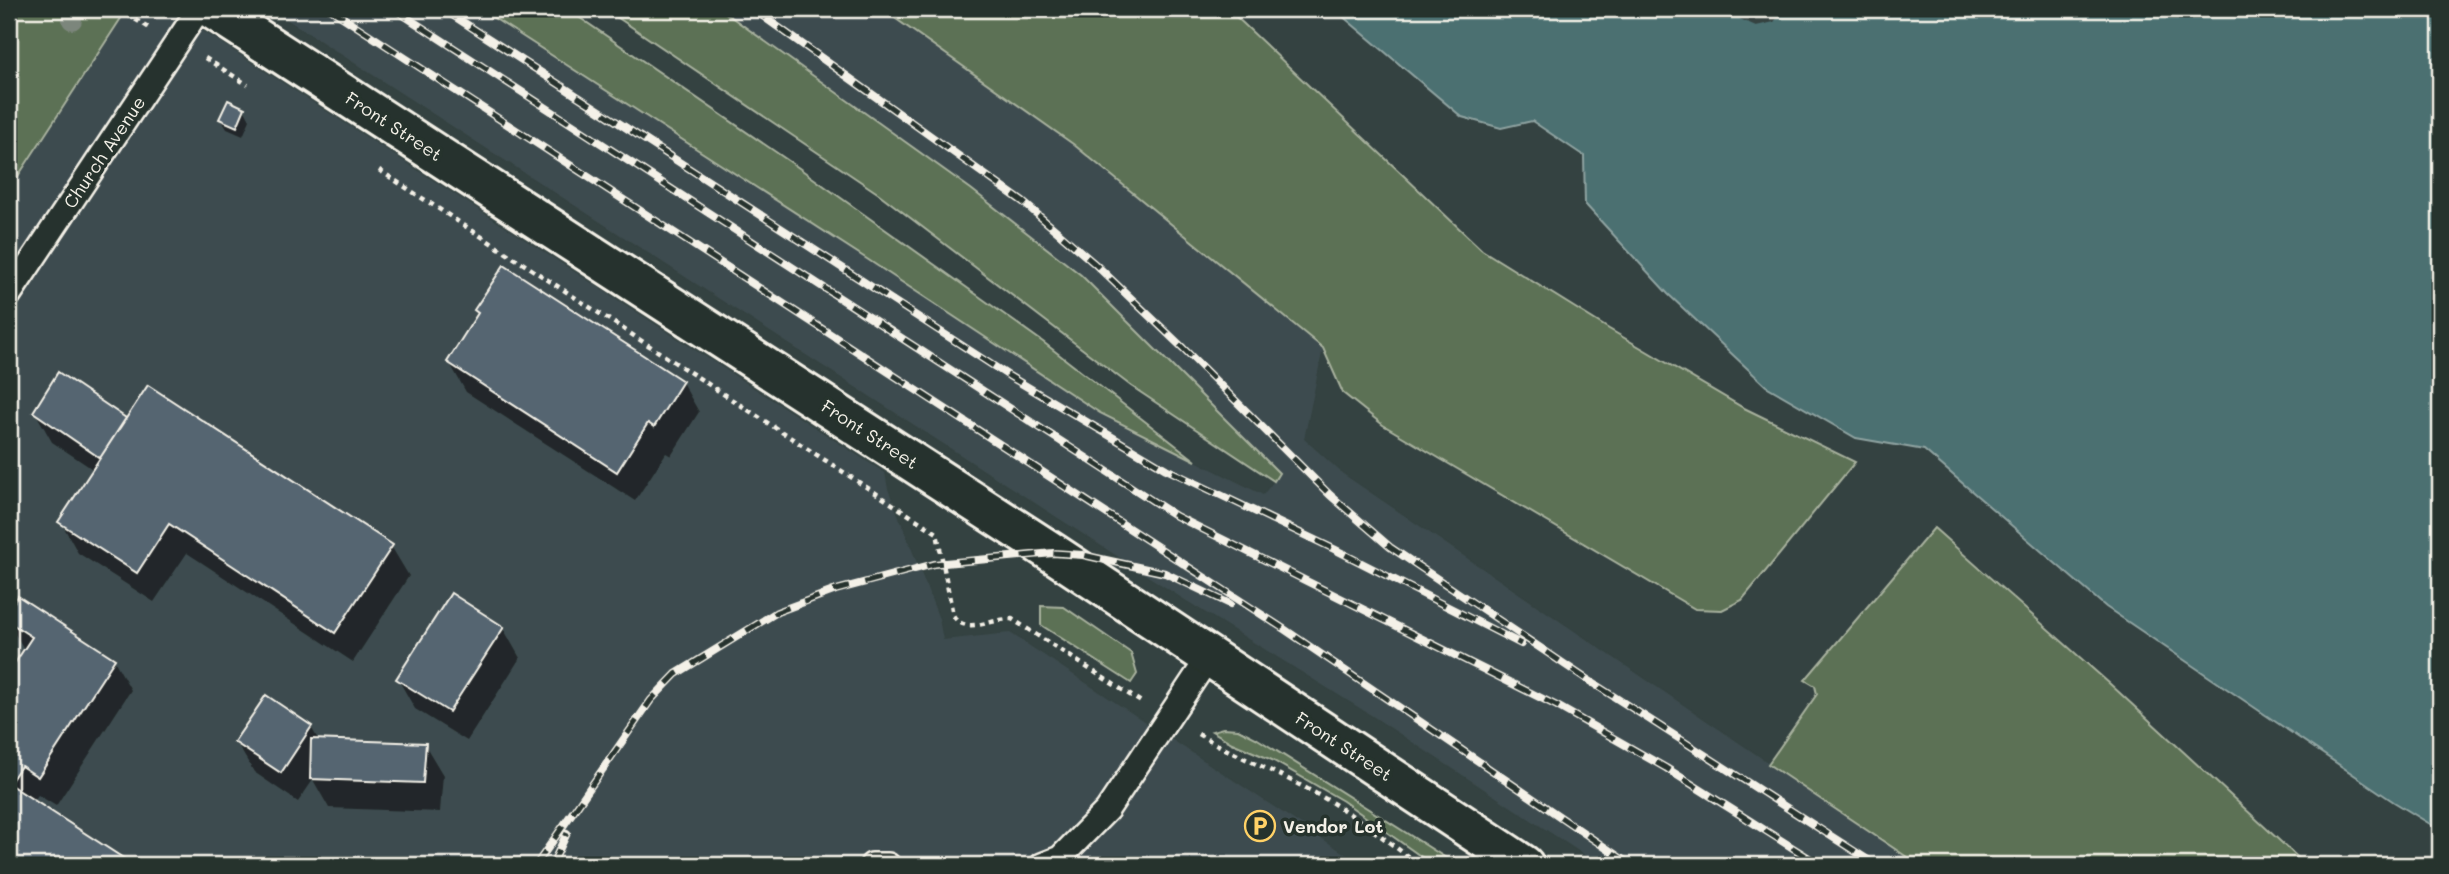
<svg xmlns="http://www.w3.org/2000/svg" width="2449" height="874" font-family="Mali,sans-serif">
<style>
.built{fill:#3e4c4f}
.green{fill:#5b7154;stroke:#a8b19e;stroke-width:2}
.water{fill:#4b6f71;stroke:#8fa3a1;stroke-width:2}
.pier{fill:#344241}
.shadow{fill:#0007}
.building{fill:#556571;stroke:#f4f1e8;stroke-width:2}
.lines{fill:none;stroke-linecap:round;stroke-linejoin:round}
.lane-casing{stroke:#f4f1e8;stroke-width:28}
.secondary-casing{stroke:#f4f1e8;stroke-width:44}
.path{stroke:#f4f1e8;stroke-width:4.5;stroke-dasharray:5 5;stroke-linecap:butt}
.lane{stroke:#26332d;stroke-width:23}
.secondary{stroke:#26332d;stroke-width:38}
.rail-casing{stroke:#f4f1e8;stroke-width:8}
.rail{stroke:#26332d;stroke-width:5;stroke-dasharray:16;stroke-linecap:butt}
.tree{fill:#7c867c}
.labels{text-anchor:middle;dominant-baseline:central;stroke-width:7;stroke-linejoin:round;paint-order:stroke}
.street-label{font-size:18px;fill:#f4f1e8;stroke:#26332d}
.poi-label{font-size:18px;font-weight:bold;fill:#f4f1e8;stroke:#26332d;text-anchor:start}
</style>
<rect width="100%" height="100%" fill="#344241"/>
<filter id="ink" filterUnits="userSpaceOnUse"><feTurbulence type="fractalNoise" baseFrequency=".0143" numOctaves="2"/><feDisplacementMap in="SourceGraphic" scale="14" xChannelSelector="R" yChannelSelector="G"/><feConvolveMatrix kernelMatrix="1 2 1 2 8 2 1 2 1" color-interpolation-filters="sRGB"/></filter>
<g filter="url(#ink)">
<path class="built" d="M127,9H169L885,473L888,489L939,619L943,640L1010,633L1362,865H9V190Z
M271,9H480L867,259L1100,413L1263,495L1274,481L1081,275L971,189L720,9H882L1073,144L1323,348L1304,439L1343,474L1919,865H1600L1371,715L1182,598Z"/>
<path class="green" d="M9,9H127L9,190Z
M480,9H567L799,168L1043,342L1196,461L1100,413L867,259Z
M605,9H720L971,189L1081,275L1279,473L1274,481L1131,386L879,194Z
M882,9H1228L1482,250L1609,329L1742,407L1855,462L1742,600L1722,610L1695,609L1383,425L1343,393L1323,348L1073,144Z
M1934,528L2110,684L2306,865H1919L1768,764L1817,694L1815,686L1805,680Z
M1041,606L1064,607L1131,653L1137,674L1131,683L1041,625Z
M1223,728L1238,729L1256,738L1457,865H1433L1343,801L1272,760L1232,743L1212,731Z"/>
<path class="water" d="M1334,9H2440V830L2394,802L2106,607L1924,450L1856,438L1766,386L1668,294L1585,204L1584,156L1532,121L1501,128L1462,117Z"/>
<path class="pier" d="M1734,9H1784L1774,22L1756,26L1740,19Z"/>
<path class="shadow" d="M244,109L250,120L243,136L227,129L221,119Z
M476,310L682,382L699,412L671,456L666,453L635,501L466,392L449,362L479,315Z
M58,375L127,421L391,546L409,576L353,662L187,553L154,602L78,553L61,522L94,470L52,442L35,412Z
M19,598L114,660L131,690L56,806L38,795L33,802L130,865H9V675L25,650L9,625V613Z
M503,628L520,658L467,741L415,709L398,679Z
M311,727L319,741L425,745L443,775L440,812L329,808L313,780L298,802L254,772L236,742Z"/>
<path class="building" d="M228,100L245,108L237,127L219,119Z
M504,265L683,381L654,427L648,423L617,472L447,362L478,313L474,310Z
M58,372L126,418L100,458L33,412Z
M148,385L393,545L335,633L169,524L137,573L58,522Z
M451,593L504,627L449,712L396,679Z
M18,596L115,659L38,777L21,766L9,784L134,865H9V672L32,637L9,622V610Z
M266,695L312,726L281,773L234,742Z
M311,739L426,743L423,783L310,779Z"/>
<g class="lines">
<g class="lane-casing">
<path id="lane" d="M9,295L199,9
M872,865H888
M1042,865L1060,858L1107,810L1209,657"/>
</g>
<g class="secondary-casing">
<path id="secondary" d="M212,9L1053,553L1524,865"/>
</g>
<path class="path" d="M118,9L148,27
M205,58L248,85
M379,170L937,533L953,615C964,636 993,618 1012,619L1141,702
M1198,734C1235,756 1275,771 1313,792C1351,812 1385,839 1419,865"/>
<use href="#lane" class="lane"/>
<use href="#secondary" class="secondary"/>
<g class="rail-casing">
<path id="rail" d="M330,9L1284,629L1631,865
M394,9L1176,516L1557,706L1666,768L1820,865
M443,9L1009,376L1166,469L1334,549L1521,644
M753,9L1023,202L1095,264L1183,348L1330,495L1390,547L1585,678L1876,865
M536,865L651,700L676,674L777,612L836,590L934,564L1053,553L1083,555L1165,573L1230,604
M552,865L567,833"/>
</g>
<use href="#rail" class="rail"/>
</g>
<circle class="tree" cx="72" cy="20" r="10"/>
</g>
<defs>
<g id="parking-ring" transform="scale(1.575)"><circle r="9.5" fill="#26332d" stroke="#ffd166" stroke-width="1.5"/><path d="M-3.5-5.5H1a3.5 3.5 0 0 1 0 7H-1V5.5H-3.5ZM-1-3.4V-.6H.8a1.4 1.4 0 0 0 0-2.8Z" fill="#ffd166"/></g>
</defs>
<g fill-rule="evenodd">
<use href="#parking-ring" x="1260" y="826"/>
</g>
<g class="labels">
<g class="street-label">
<text transform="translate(394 126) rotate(33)">Front Street</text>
<text transform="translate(104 152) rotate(-56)">Church Avenue</text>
<text transform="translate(870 434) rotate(33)">Front Street</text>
<text transform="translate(1344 746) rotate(33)">Front Street</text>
</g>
<g class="poi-label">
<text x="1283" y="826">Vendor Lot</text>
</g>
</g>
<rect width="2449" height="874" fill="none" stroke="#26332d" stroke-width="35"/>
<rect x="18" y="18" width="2414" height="839" fill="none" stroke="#f4f1e8" stroke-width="2.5" filter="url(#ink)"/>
</svg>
